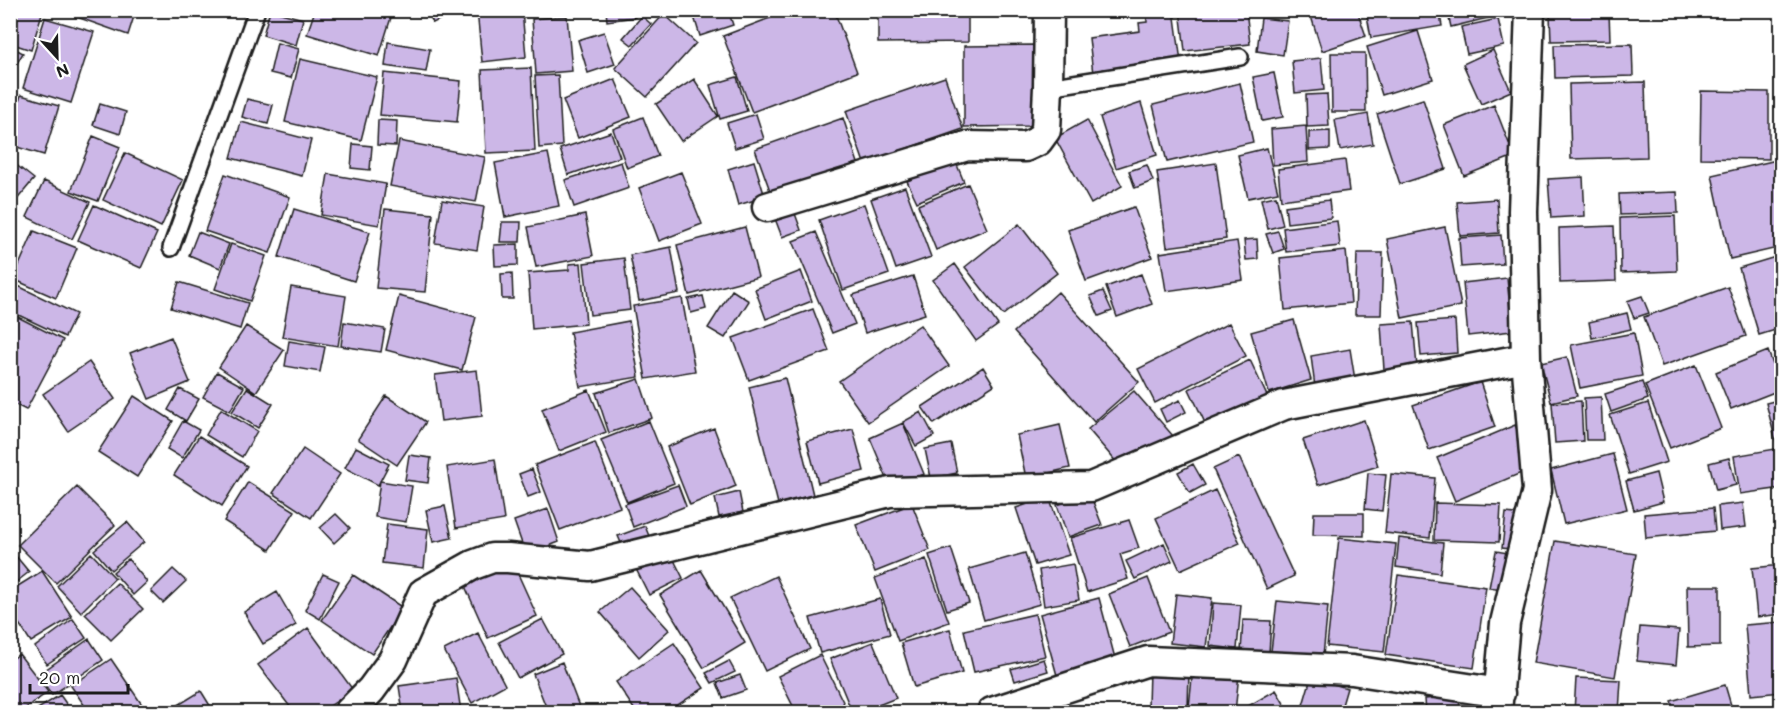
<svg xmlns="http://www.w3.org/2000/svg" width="1792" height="723" font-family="Mali,sans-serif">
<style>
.building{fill:#ccb7e7;stroke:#1c1c1c;stroke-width:1.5}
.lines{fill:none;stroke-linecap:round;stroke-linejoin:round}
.service-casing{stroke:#1c1c1c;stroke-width:20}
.minor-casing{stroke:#1c1c1c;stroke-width:33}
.service{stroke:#fff;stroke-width:15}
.minor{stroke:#fff;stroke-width:28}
</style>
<rect width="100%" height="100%" fill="#fff"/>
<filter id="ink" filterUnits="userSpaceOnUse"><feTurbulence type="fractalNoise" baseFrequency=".0167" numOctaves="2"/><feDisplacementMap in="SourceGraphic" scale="12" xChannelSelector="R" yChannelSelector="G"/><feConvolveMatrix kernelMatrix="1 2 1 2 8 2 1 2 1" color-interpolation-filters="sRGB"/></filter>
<g filter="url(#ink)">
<path class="building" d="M13,10H43L31,50L10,43V18Z
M57,10H136L128,35Z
M270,10L303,19L296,45L263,35Z
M315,10L393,11L379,56L307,34Z
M427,10H458L433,23Z
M477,10H522L526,57L482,62Z
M606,10H634L635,17L607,21Z
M692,10H728L733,25L700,36Z
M791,10H834L857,72L752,112L723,36Z
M857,10H909V11L858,15Z
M1146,10H1174L1181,62L1093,74L1089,38L1140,31L1139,23L1147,22Z
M1180,10H1246L1250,44L1185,51Z
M1309,10H1357L1366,36L1322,51Z
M1366,10H1439L1442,26L1371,38Z
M1447,10H1486L1488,18L1451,27Z
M1609,13L1610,40L1551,41L1550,14Z
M664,14L696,43L647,97L615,68Z
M567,16L572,71L536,74L532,19Z
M642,16L651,24L632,45L623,38Z
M968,16V42L878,43V17Z
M45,18L94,32L71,103L23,88Z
M1261,18L1288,21L1283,55L1257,51Z
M1498,19L1504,46L1467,54L1461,27Z
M1418,31L1433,79L1382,95L1367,47Z
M604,32L615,64L588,73L578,40Z
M388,42L430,49L426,72L385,66Z
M277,43L299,49L291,78L270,73Z
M1632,44L1633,76L1555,78L1554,45Z
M1035,45V126L964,127V46Z
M10,46L23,53L10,75Z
M1493,50L1511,91L1481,104L1463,64Z
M1331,53H1365L1366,112H1332Z
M1321,58L1324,90L1295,93L1292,61Z
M300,59L377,77L361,140L285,122Z
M531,68L535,151L486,153L482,70Z
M384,73L461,81L457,122L380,115Z
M1274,73L1283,117L1262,121L1253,77Z
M558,75L562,146L539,148L535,76Z
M737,77L747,111L720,119L710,85Z
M945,77L963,129L864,163L846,111Z
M615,79L631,117L578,138L563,100Z
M694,79L718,116L681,141L656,104Z
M1645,82L1647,157L1571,159L1569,84Z
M1240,83L1253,142L1167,162L1153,105Z
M1701,91L1769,92V159L1700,158Z
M1327,94L1329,126L1307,127L1306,95Z
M21,95L59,106L44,155L10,145V130Z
M247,99L273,105L268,124L242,117Z
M1423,99L1446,169L1400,184L1377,114Z
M1141,103L1157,155L1116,168L1100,117Z
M100,104L126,112L120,134L93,125Z
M1494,105L1514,156L1464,176L1444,125Z
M756,114L764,139L735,148L727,123Z
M1368,114L1373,144L1340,150L1335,120Z
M643,117L658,156L627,168L613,129Z
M843,118L859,166L772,196L755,149Z
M378,120L397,121L396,146L377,145Z
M1087,120L1122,186L1091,204L1055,138Z
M241,122L311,140L302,176L231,158Z
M1306,126L1308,162L1273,165L1271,129Z
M1330,131V149L1309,150V132Z
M611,132L620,157L568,175L560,149Z
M93,136L120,147L98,201L71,191Z
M399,141L485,157L476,202L390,186Z
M353,144L372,146L370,170L351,168Z
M1267,148L1278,192L1248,198L1238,155Z
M125,153L183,180L161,227L103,200Z
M548,153L559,206L505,217L495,163Z
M1781,159L1782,247L1730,259L1712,175Z
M10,160L34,179L10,208Z
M955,160L964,182L917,202L907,181Z
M1345,160L1349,191L1281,200L1278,169Z
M754,161L765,197L738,205L728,169Z
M621,162L629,188L574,207L565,180Z
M1216,163L1226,239L1167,247L1157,172Z
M1147,165L1153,181L1135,188L1129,171Z
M681,172L702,224L659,241L639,188Z
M225,174L290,197L270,253L205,231Z
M328,174L386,184L379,225L321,215Z
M1583,177L1585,216L1551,218L1548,179Z
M44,181L90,202L72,239L27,217Z
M968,184L987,229L936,250L918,205Z
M905,187L931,257L896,269L871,199Z
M1677,192L1678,213L1620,215L1619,194Z
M1276,196L1283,225L1268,229L1261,199Z
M1497,199L1499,233L1460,236L1457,202Z
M442,200L484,207L477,250L435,243Z
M1329,200L1331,218L1287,223L1285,206Z
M864,204L889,274L843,290L819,220Z
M94,205L157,233L141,268L78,240Z
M1134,207L1152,257L1086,281L1068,230Z
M793,208L801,230L782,237L774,216Z
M294,209L370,232L354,281L279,257Z
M385,209L433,214L425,292L376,288Z
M585,215L593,256L536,267L528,227Z
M1675,216L1677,271L1621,273L1620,218Z
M1337,221L1340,246L1286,252L1283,228Z
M502,222H521L520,242H500Z
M1019,224L1057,273L1003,315L965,267Z
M1614,226L1616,281L1560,283L1559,228Z
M745,227L758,277L689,295L677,245Z
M1445,227L1461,306L1402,318L1387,239Z
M34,231L77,248L56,298L13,279Z
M1278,231L1284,249L1273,253L1266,234Z
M198,232L229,244L220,268L189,255Z
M816,232L855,324L832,333L793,241Z
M1501,235L1503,264L1461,267L1459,238Z
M1257,239L1258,259L1246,260L1244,240Z
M1237,241L1243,280L1166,291L1160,253Z
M231,244L266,256L250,301L215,289Z
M518,244V265L495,266L494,245Z
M671,247L679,293L639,301L630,255Z
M1346,251L1351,303L1285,310L1280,258Z
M1357,253H1383L1381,315H1355Z
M1782,255V328L1759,335L1739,268Z
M624,258L630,310L590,315L584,263Z
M581,263L586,324L532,329L528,273L569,270V264Z
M955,264L998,325L976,341L933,280Z
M801,271L812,301L766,319L755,289Z
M512,273L513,299H502L501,274Z
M1141,274L1152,304L1117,317L1106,287Z
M913,276L925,314L865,333L853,295Z
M1507,278L1512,331L1468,336L1463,283Z
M179,282L248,303L240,329L171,308Z
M12,283L76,314L65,337L10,311Z
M291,287L346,296L338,346L282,337Z
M1728,287L1746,336L1662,366L1644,317Z
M732,290L749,301L725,338L708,328Z
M1103,291L1112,311L1099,316L1090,296Z
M1058,292L1139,382L1094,422L1014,332Z
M399,296L476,317L462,370L386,350Z
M703,296L706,309L691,313L688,299Z
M1642,296L1649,313L1634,318L1627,301Z
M682,298L695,371L646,379L633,306Z
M813,309L829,351L749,380L733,338Z
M10,313L63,340L26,410L10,402Z
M1627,313L1631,329L1592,338L1589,322Z
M1294,320L1311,380L1269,393L1251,332Z
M1455,320L1457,353L1421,356L1418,323Z
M629,321L639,377L580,387L570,332Z
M344,322L385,329L381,352L341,346Z
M1413,322L1417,367L1384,370L1381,324Z
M1229,323L1246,356L1155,403L1138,369Z
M920,325L949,366L868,422L839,381Z
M246,326L284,350L256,392L219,367Z
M1634,333L1642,376L1580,388L1571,345Z
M171,337L190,382L149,399L130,353Z
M289,341L325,347L320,372L285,366Z
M1350,349L1355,380L1315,387L1311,356Z
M1768,351L1782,389L1731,409L1716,372Z
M1567,357L1577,396L1551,402L1541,363Z
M1250,360L1267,396L1206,425L1189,389Z
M89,362L115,399L68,431L43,394Z
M1696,365L1721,428L1670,448L1645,385Z
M983,367L994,385L934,424L922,407Z
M477,370L482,416L441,421L435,375Z
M217,372L244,387L230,411L203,397Z
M785,378L813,495L778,504L749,387Z
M639,379L652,418L609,433L596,393Z
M1480,382L1495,427L1429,450L1413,405Z
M1642,382L1648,399L1611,412L1605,394Z
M247,388L273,404L258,428L232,412Z
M180,389L199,399L186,421L168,410Z
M589,390L606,432L559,451L542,409Z
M1134,391L1174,437L1124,471L1088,429Z
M134,396L173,421L137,477L98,452Z
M386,396L426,422L397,465L358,439Z
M1601,397L1603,440H1586L1584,398Z
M1782,399V465L1766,403Z
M1180,400L1186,412L1166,422L1160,409Z
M1581,401L1583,441L1555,443L1552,403Z
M1648,403L1667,462L1629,474L1610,415Z
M221,409L257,431L242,457L206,435Z
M921,412L934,436L916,446L903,422Z
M1364,420L1378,466L1318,485L1303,440Z
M183,421L199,430L182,458L167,449Z
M649,421L674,483L627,502L601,440Z
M903,423L924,474L891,488L870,438Z
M1060,425L1070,468L1026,478L1017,435Z
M1515,425L1533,468L1455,501L1437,458Z
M714,428L736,486L690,505L667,447Z
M853,429L864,471L818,483L807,441Z
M199,436L247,466L222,506L174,475Z
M595,442L620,507L560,530L535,465Z
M951,444L957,473L931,478L925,449Z
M356,447L389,464L378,485L345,468Z
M303,449L340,474L311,518L273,493Z
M1775,449L1782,488L1740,494L1734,456Z
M1613,454L1627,509L1564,524L1551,470Z
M409,455L431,458L428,483L405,480Z
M1239,457L1294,576L1267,589L1213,469Z
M1729,458L1736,485L1716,490L1709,463Z
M495,459L504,520L456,528L447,467Z
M1193,464L1205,485L1190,493L1178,472Z
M532,469L541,492L528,497L519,474Z
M1368,473L1386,475L1382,511L1365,509Z
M1656,473L1663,502L1634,510L1626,481Z
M1391,474L1435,478L1430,538L1385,533Z
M380,481L412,486L406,522L375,517Z
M248,482L295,511L270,550L224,521Z
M678,485L686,506L633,527L625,504Z
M77,487L115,525L56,583L18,545Z
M1215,490L1240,543L1180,570L1156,518Z
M739,492L743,512L719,517L715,498Z
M1090,494L1102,525L1068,537L1057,505Z
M1049,497L1069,555L1035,565L1016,508Z
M1435,503L1501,505L1499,542L1434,540Z
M1743,503L1746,527L1720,530L1718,506Z
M912,504L930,550L875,572L856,525Z
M445,506L452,538L433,542L426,510Z
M1713,508L1715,531L1646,538L1644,514Z
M548,509L559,542L526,555L514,521Z
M1314,513H1364V536L1313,535Z
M1506,513L1523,515L1519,550L1502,548Z
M336,514L350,528L334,543L320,528Z
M1129,520L1139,548L1120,554L1128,579L1087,592L1070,538Z
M127,522L144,542L111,570L94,550Z
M387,524L428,529L424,568L382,563Z
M645,526L651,541L625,552L618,536Z
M1339,538L1396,544L1384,652L1327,646Z
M1399,538L1443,543L1440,573L1396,567Z
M1555,541L1636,554L1615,677L1533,663Z
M1164,543L1172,561L1135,579L1126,561Z
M951,548L969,603L947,610L929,555Z
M10,549L29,572L10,587Z
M669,550L683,578L649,595L635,567Z
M1496,551L1514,554L1507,591L1489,588Z
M91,553L115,578L81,612L57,586Z
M1025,553L1040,604L984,620L969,569Z
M128,559L147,582L133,595L113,572Z
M926,559L949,622L898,641L875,578Z
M513,563L537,616L488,638L464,584Z
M1073,564L1079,600L1044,606L1039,570Z
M1782,565V614L1757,617L1752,568Z
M173,569L186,581L163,603L151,591Z
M701,570L745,643L704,668L660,595Z
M42,571L72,617L31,642L10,610V591Z
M323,574L339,581L320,619L305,610Z
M353,575L403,608L372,654L322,620Z
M1398,575L1486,587L1474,668L1386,655Z
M776,576L810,649L765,671L730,598Z
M1148,578L1169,632L1130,647L1109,594Z
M117,583L143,609L111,640L85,614Z
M1687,586H1720V646L1688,647Z
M630,587L669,630L639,657L600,612Z
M277,592L296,625L263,644L244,612Z
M1176,594L1212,598L1206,647L1170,643Z
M1099,598L1116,662L1058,679L1040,614Z
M880,599L890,634L820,653L810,618Z
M1277,601L1328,606L1323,656L1271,651Z
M1213,603L1241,605L1237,649L1210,646Z
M1035,614L1045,656L974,672L964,630Z
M73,619L86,638L47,664L35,647Z
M543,619L562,654L518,678L499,642Z
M1243,620L1271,621L1269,653L1241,652Z
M1782,622V692L1751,695L1745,625Z
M1640,627L1679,630L1676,665L1637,661Z
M308,628L353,690L321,712H294L258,665Z
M950,629L962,673L914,687L901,643Z
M478,633L505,685L472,703L444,650Z
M89,639L103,660L52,695L38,675Z
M873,642L896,698L861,712H852L830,659Z
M674,643L704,688L667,712H636L616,682Z
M19,654L48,692L20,712H10V661Z
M820,655L848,712H796L778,676Z
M111,659L147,712H89L71,686Z
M1044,659L1048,671L1015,681L1011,669Z
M729,661L735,672L712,683L706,673Z
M562,662L580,709L571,712H548L533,674Z
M1193,669L1239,674L1235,712L1189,707Z
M1149,671L1189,672L1188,707L1148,706Z
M740,675L746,690L723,698L717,683Z
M456,678L461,712H403L399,686Z
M1311,678L1347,688L1340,712H1301Z
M1576,678L1621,680L1619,712H1574Z
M1725,685L1733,712H1675L1671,701Z
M1276,690L1289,712H1238Z
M201,691L214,712H167Z
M60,695L72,712H33Z
M1459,696L1460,712H1426L1425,699Z"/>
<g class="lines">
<g class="service-casing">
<path id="service" d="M1048,87L1240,57
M171,248L257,10"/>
</g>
<g class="minor-casing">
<path id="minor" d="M767,207L967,146L1025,147L1038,141L1046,130L1048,87L1049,10
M349,712L371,690L393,660L423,593L473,565L492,558H508L590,566L890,492L1091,487L1284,405L1526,358
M992,712L1148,661L1352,670L1500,693
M1497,712L1505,623L1537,490L1526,358L1523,211L1530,10"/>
</g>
<use href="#service" class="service"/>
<use href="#minor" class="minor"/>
</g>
</g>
<rect width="1792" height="723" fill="none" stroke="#fff" stroke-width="36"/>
<rect x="18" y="18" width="1756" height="687" fill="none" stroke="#1c1c1c" stroke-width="2" filter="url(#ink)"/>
<g transform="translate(57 57) rotate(158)" stroke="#ffffff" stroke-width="4.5" paint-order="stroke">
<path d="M0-4.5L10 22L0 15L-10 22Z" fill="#1c1c1c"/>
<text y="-9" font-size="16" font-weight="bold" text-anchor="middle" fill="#1c1c1c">N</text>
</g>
<path d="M30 684v9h98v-9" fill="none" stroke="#1c1c1c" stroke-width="3"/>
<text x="39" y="684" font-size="18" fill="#1c1c1c" stroke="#ffffff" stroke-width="4.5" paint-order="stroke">20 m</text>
</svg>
